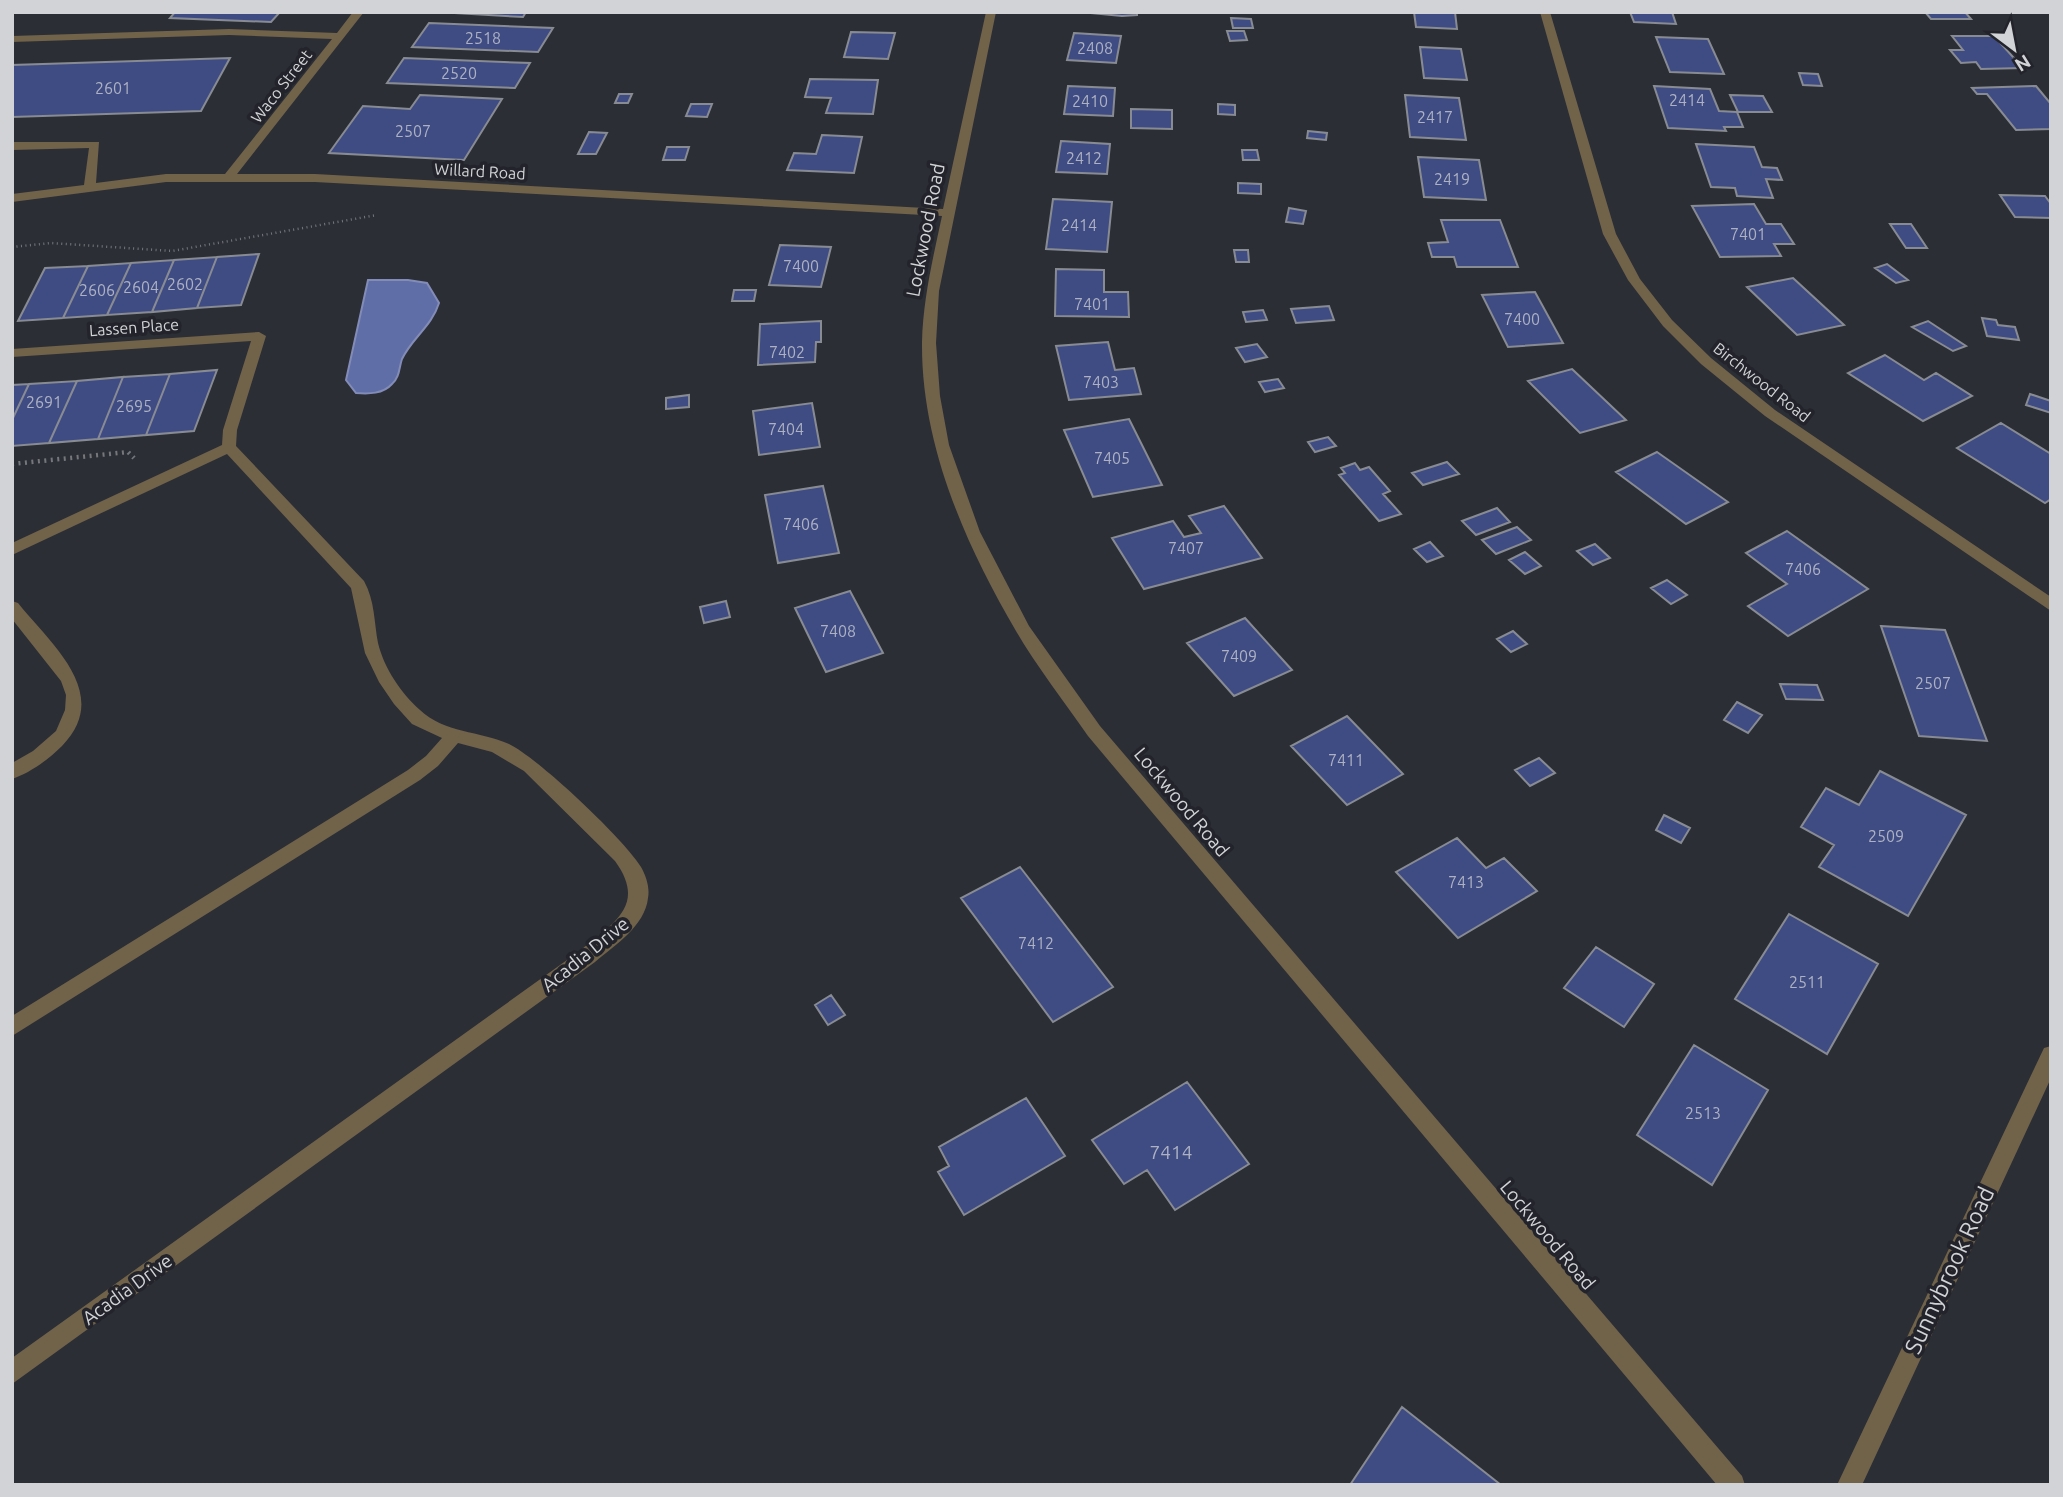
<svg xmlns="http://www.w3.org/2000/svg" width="2063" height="1497" font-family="Ubuntu,sans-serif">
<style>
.water{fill:#606ea8;stroke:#828cb6;stroke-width:2}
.building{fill:#3f4c83;stroke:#898b93;stroke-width:2}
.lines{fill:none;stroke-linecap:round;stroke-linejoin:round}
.path-far1{stroke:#75777d;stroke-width:2.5;stroke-dasharray:1 3.5;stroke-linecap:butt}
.path{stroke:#75777d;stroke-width:4.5;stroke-dasharray:2 4.5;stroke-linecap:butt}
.minor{fill:#71634a;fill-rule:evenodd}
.labels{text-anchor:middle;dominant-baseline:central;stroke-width:7;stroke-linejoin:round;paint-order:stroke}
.number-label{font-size:16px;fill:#adb1c2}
.far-street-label{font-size:16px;fill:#d2d3d7;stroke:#23242b}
.street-label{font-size:19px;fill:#d2d3d7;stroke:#23242b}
.near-number-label{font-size:19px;fill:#adb1c2}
.near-street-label{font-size:23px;fill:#d2d3d7;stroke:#23242b}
</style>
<rect width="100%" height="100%" fill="#2c2e35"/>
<path class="water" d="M368,280H408L427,283L439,303C432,326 412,338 402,359C399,367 400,377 392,384C383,394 369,394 356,393L346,380Z"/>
<path class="building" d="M175,12H280L271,22L170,18Z
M437,12H526L523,17Z
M1080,12H1137V15L1122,16Z
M1414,12H1455L1457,29L1416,27Z
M1630,12H1672L1676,24L1634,22Z
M1925,12H1965L1971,19H1931Z
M1231,18L1251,19L1253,28H1233Z
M429,23L553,28L538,52L412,47Z
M1227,31H1244L1247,40L1230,41Z
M851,32L895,33L888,59L844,57Z
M1074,33L1121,36L1116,63L1067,60Z
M1952,36H1994L2023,68L1981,69L1976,62L1961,63L1950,50H1963Z
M1656,37L1708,39L1724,74L1670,72Z
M1420,47L1461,49L1467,80L1424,78Z
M230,58L201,111L12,117V65Z
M404,58L530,63L515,88L387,83Z
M1799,73L1818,74L1822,86L1803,85Z
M810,79L878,80L873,114L826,113L831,98L805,97Z
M1068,86L1115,88L1113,116L1064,114Z
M1654,86L1710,89L1719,111L1737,112L1743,127H1724L1726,131L1668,128Z
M2036,86L2051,104V129L2016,130L1987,94H1977L1972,88Z
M619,94H632L628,103H615Z
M420,95L502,99L464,160L329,153L363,106L410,109Z
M1405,95L1459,98L1466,140L1410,137Z
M1730,95L1763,96L1772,112H1738Z
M691,104H712L707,117L686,116Z
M1218,104L1235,105V115L1218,114Z
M1131,109L1172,110V129L1131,128Z
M1308,131L1327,133L1326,140L1307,138Z
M589,132L607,133L596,154H578Z
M822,135L862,137L854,173L787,170L794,153L816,154Z
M1061,141L1110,144L1107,174L1056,172Z
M1696,144L1754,147L1762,167L1777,168L1782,180L1766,179L1773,198L1737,196L1735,188L1711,187Z
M667,147H689L685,160H663Z
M1242,150H1257L1259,160H1243Z
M1418,157L1479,160L1486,200L1424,197Z
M1238,183L1261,184V194L1238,193Z
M2000,195L2045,196L2051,204V218L2015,217Z
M1053,199L1112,202L1107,252L1046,249Z
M1754,204L1766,224H1781L1794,244H1774L1781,256L1720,257L1692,206Z
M1289,208L1306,211L1303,224L1286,222Z
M1441,220H1500L1518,267H1457L1454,257H1432L1428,243L1448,242Z
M1890,224H1911L1927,248H1906Z
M780,245L831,247L821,287L769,285Z
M1234,250H1248L1249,262H1236Z
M259,254L241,305L197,308L217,257Z
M217,257L197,308L152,312L174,260Z
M174,260L152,312L107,315L131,263Z
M131,263L107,315L63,318L88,266Z
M1887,264L1908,280L1896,283L1875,268Z
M88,266L63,318L18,321L45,268Z
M1056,269L1104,270V292H1128L1129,317L1055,316Z
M1793,278L1844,325L1797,335L1747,287Z
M734,290H756L754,301H732Z
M1535,292L1563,343L1508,347L1482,295Z
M1329,306L1334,320L1296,323L1291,309Z
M1263,310L1267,320L1246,322L1243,312Z
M1982,318L1996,320L1998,325L2015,327L2019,340L1987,336Z
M821,321V342H816L815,362L758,365L760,324Z
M1928,321L1966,346L1953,351L1912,327Z
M1108,342L1115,370L1134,368L1141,394L1069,400L1056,346Z
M1257,344L1267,357L1245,362L1236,348Z
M1885,355L1924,380L1936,373L1972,396L1923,421L1848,373Z
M1572,369L1626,420L1580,433L1528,381Z
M217,370L194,431L146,435L170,374Z
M170,374L146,435L98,439L123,377Z
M123,377L98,439L49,443L77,381Z
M1278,379L1284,388L1265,392L1259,382Z
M77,381L49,443L12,446V420L29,384Z
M29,384L12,420V385Z
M2030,394L2051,401V413L2026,405Z
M689,395V407L666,409V398Z
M812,403L820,447L759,455L753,411Z
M1129,419L1162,485L1093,497L1064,430Z
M2001,423L2051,454V499L2045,503L1957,448Z
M1328,437L1336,446L1315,452L1308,442Z
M1657,452L1728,502L1686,524L1616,472Z
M1447,462L1459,474L1423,485L1412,473Z
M1355,463L1360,470L1369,467L1390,491L1383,494L1401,514L1379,521L1339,475L1345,473L1341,468Z
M823,486L839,553L778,563L765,495Z
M1224,506L1262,558L1144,589L1112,538L1173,521L1184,537L1201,533L1189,516Z
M1497,508L1510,522L1476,535L1462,521Z
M1517,527L1531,540L1496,554L1482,540Z
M1787,531L1868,589L1788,636L1748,606L1787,584L1746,553Z
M1430,542L1443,556L1427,562L1414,549Z
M1595,544L1610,558L1593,565L1577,551Z
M1525,552L1541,566L1525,574L1509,560Z
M1667,580L1687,595L1671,604L1651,588Z
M850,591L883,653L826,672L795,608Z
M726,601L730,617L704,623L700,607Z
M1245,618L1292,670L1234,696L1187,643Z
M1881,626L1945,630L1987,741L1919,736Z
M1513,631L1527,644L1511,652L1497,639Z
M1780,684L1817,685L1823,700L1786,699Z
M1737,702L1762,715L1748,733L1724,720Z
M1347,716L1403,774L1347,805L1291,746Z
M1539,758L1555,773L1530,786L1515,770Z
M1880,771L1966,815L1908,916L1819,867L1834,845L1801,827L1826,788L1859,805Z
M1664,815L1690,828L1681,843L1656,830Z
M1457,838L1486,868L1504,858L1537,891L1458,938L1396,872Z
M1020,867L1113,987L1053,1022L961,898Z
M1789,914L1878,964L1827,1054L1735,999Z
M1596,947L1654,984L1624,1027L1564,988Z
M831,995L845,1015L828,1025L815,1005Z
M1694,1045L1768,1090L1712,1185L1637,1135Z
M1187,1082L1249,1164L1175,1210L1147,1170L1124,1184L1092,1140Z
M1026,1098L1065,1156L964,1215L938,1172L949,1166L939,1147Z
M1402,1407L1501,1485H1350Z"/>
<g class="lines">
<path class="path-far1" d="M12,247L51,243L172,251L377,215"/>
<path class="path" d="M12,464L128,452L134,458"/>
<path class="minor" d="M353,12H364L237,174H315L943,209L986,12H996L939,291L936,343L940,396L949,445L980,532L1029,626L1100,726L1742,1476L1745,1485H1717L1088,736C1064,701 1037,667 1016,631C965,544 921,444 922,342C923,299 933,258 942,216L315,182H166L12,202V194L84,185L89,148L12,150V142H99L96,183L166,174H225L332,39L229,35L12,42V36L229,29L337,33Z
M1540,12H1550L1616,234L1640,279L1672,320L1711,358L1775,410L2051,597V611L1765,416L1701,364L1663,326L1628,280L1603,234Z
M259,332L266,336L237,430L236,446L364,581C375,601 374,622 378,643C384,668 401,693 420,710C444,733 480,731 509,744C538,758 624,839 641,867C646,876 650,887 648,898C645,926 615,945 595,962L12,1384V1358L581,950C614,923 647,905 615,861L524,771L492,752L458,743L438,766L420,780L12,1036V1016L408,770L426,756L442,738L412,724L394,704L379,682L365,653L351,588L227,454L12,555V543L222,445L223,430L251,341L12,357V349Z
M12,601L18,603C51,644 113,694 62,746C49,759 30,773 12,779V763L33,751L56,731L65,710L66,695L61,681L12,619Z
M2051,1046V1078L1862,1485H1837L2044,1048Z"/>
</g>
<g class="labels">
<g class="number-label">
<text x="483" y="38">2518</text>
<text x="1095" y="48">2408</text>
<text x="459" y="73">2520</text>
<text x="113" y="88">2601</text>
<text x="1687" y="100">2414</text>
<text x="1090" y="101">2410</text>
<text x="1435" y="117">2417</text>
<text x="413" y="131">2507</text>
<text x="1084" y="158">2412</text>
<text x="1452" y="179">2419</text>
<text x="1079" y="225">2414</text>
<text x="1748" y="234">7401</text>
<text x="801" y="266">7400</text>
<text x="185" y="284">2602</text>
<text x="141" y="287">2604</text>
<text x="97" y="290">2606</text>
<text x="1092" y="304">7401</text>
<text x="1522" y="319">7400</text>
<text x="787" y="352">7402</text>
<text x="1101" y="382">7403</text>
<text x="44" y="402">2691</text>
<text x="134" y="406">2695</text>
<text x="786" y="429">7404</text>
<text x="1112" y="458">7405</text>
<text x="801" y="524">7406</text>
<text x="1186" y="548">7407</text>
<text x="1803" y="569">7406</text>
<text x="838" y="631">7408</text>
<text x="1239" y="656">7409</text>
<text x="1933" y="683">2507</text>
<text x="1346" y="760">7411</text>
<text x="1886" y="836">2509</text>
<text x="1466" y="882">7413</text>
<text x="1036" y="943">7412</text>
<text x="1807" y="982">2511</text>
<text x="1703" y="1113">2513</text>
</g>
<g class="far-street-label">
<text transform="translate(281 86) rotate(-52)">Waco Street</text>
<text transform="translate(480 171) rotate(3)">Willard Road</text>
<text transform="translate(134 327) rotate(-4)">Lassen Place</text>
<text transform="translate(1762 382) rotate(38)">Birchwood Road</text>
</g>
<g class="street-label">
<text transform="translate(925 230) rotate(-79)">Lockwood Road</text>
<text transform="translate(1182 802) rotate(50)">Lockwood Road</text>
<text transform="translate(585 954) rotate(-39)">Acadia Drive</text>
<text transform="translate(1548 1235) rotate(50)">Lockwood Road</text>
<text transform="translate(127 1289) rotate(-36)">Acadia Drive</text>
</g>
<g class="near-number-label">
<text x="1171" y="1152">7414</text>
</g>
<g class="near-street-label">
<text transform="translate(1949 1270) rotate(-65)">Sunnybrook Road</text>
</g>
</g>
<rect width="2063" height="1497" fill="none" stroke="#d2d3d7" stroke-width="28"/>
<g transform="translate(2014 49) rotate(148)" stroke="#23242b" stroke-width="5" paint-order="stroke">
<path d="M0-5L12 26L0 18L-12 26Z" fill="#d2d3d7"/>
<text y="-10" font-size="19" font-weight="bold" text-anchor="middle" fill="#d2d3d7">N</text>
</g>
</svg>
